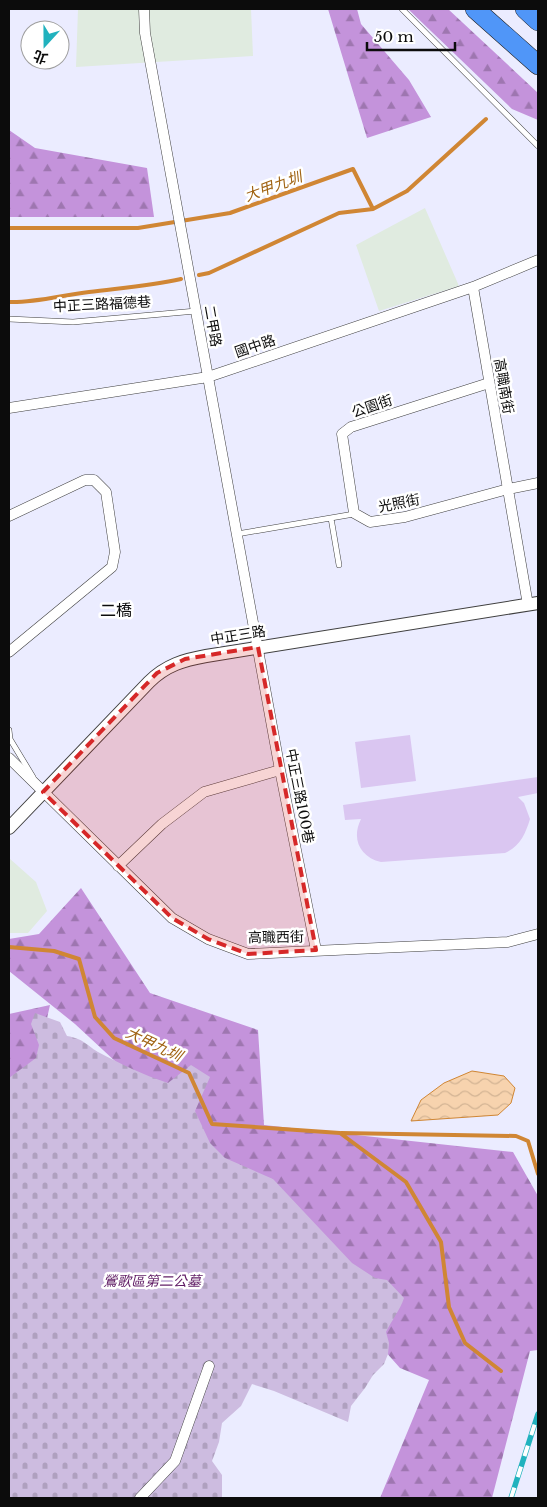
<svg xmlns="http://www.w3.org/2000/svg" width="547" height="1507" font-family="'Libre Baskerville','Noto Sans TC',serif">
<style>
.industrial{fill:#e0ebe0}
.forest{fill:url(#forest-firs)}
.cemetery{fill:url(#cemetery-stones)}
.pitch{fill:#dac6f1}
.water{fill:url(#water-waves);stroke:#d08634}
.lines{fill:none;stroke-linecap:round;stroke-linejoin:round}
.stream{stroke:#d08634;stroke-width:4}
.service-casing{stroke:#3f3f3f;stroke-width:6}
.minor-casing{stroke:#3f3f3f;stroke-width:11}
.tertiary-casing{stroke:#3f3f3f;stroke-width:14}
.motorway-casing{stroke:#1d1d1d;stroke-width:20}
.service{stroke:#fff;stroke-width:5}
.minor{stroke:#fff;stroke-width:10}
.tertiary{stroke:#fff;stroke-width:12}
.motorway{stroke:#5096f8;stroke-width:19}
.rail-casing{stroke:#21b2be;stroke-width:5.5}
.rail{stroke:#fff;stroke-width:4;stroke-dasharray:11;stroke-linecap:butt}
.marked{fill:#d62828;fill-opacity:0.2;stroke:#d62828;stroke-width:4;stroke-dasharray:10 6;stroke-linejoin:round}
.labels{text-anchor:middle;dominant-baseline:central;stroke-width:5;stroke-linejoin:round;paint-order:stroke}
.street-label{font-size:14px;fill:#0c0c0c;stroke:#fff}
.park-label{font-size:14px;font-style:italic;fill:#5f1b64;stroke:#fff}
.water-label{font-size:15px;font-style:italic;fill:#a06313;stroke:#fff}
.quarter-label{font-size:16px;fill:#0c0c0c;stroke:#fff}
</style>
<defs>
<pattern id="forest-firs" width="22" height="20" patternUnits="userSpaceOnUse" patternTransform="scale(1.25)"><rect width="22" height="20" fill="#c493db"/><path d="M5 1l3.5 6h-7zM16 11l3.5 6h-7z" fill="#9e76b0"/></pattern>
<pattern id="cemetery-stones" width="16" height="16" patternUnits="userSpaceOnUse" patternTransform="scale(1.25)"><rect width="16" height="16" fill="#cdbce0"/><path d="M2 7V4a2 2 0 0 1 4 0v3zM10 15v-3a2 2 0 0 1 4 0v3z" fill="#afa0bf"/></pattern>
<pattern id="water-waves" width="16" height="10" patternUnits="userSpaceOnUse" patternTransform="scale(1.25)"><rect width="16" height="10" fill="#f7d3ae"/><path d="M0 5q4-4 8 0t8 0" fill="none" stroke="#d3b494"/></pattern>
</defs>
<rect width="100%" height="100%" fill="#ebecff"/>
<path class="industrial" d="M78,9H251L253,56L76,67Z
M425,208L459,286L379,311L356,245Z
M9,858L36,882L47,911L28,933H9Z"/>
<path class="forest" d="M328,9H357L361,24L409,80L431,117L367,138Z
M408,9H448L538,93V120L512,109Z
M9,130L35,148L147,168L154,217H9Z
M81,888L150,993L258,1030L264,1125L513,1152L538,1196V1350L530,1351L492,1498H380L429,1380L400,1368L186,1127L75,1024L9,971V939L39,934Z
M50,1005L9,1188V1014Z"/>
<path class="cemetery" d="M35,1013L60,1022L67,1036C84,1039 85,1044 98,1052C121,1064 143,1075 168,1083L191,1065L210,1077L195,1111L210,1143L225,1158L273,1179L352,1263L375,1278L387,1280L404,1298C400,1310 392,1320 386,1332L389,1343L388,1354L384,1364L373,1375L365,1388L351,1406L348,1422L274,1391L252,1384L241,1406L222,1423L219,1442L212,1461L222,1475V1498H9V1078L36,1058L39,1045L31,1024Z"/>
<path class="pitch" d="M410,735L416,781L361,788L355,742Z
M538,777V793L518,797L524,803L530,819C525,835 520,846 505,853L381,862C360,857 351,839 361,819L345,820L343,805Z"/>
<path class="water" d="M472,1071L504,1076L515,1088L511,1103L498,1115L411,1121L421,1100L444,1083Z"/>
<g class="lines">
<path class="stream" d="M9,228H138L230,213L353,169L373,209L407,191L486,119
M199,275L209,273L339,213L373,209
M9,302C36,303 62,295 89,292C120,288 150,286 181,279
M9,947L54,951L79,959L95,1017L114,1038L189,1073L212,1124L340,1133L406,1182L441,1242L449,1307L465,1343L501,1371
M341,1133L516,1136L528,1141L538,1174"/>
<g class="service-casing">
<path id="service" d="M402,9L538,146
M9,319L73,322L196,311
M331,518L339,565
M237,534L354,514
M9,730L10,739L33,777"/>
</g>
<g class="minor-casing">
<path id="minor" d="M144,9L145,33L280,770L316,950
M473,287L528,605
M489,383L351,427L342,434L354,513L370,522L405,517L508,489L538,483
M9,408L208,377L473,287L538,260
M9,516L85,480H94L106,492L115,552L112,567L9,652
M9,758L172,918L208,939L248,954L508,942L538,934
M118,866L162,824L204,792L280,770
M140,1498L175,1461L209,1366"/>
</g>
<g class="tertiary-casing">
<path id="tertiary" d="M9,828L149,682C166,665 184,660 206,656L538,603"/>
</g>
<g class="motorway-casing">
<path id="motorway" d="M475,9L538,65
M525,9L538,21"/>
</g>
<use href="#service" class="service"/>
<use href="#minor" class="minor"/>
<use href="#tertiary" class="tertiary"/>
<use href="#motorway" class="motorway"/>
<g class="rail-casing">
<path id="rail" d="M511,1498L538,1414"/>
</g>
<use href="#rail" class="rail"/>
</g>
<path class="marked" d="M258,647L316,950L248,954L208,939L172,918L43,792L157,673L185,659Z"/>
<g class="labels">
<g class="street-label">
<text transform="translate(102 304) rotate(-3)">中正三路福德巷</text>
<text transform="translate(213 326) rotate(80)">二甲路</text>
<text transform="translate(255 346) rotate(-19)">國中路</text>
<text transform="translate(504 386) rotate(80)">高職南街</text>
<text transform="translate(372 406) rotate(-19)">公園街</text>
<text transform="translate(399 503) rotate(-11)">光照街</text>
<text transform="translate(238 635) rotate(-9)">中正三路</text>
<text transform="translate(300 796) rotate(79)">中正三路100巷</text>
<text transform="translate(276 937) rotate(-1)">高職西街</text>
</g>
<g class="park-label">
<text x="152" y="1281">鶯歌區第二公墓</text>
</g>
<g class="water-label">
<text transform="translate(273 186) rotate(-20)">大甲九圳</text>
<text transform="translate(154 1044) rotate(25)">大甲九圳</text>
</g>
<g class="quarter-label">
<text x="116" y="610">二橋</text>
</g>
</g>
<rect width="547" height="1507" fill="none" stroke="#0c0c0c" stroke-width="20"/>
<g transform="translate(45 45) rotate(201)"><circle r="24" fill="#ffffff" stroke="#9e9e9e"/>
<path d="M0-4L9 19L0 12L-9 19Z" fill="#21b2be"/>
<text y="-8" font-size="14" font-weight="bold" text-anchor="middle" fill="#0c0c0c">北</text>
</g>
<path d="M367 42v8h88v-8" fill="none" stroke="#0c0c0c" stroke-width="2.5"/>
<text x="374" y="42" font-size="15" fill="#0c0c0c" stroke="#ffffff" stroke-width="4" paint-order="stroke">50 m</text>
</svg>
